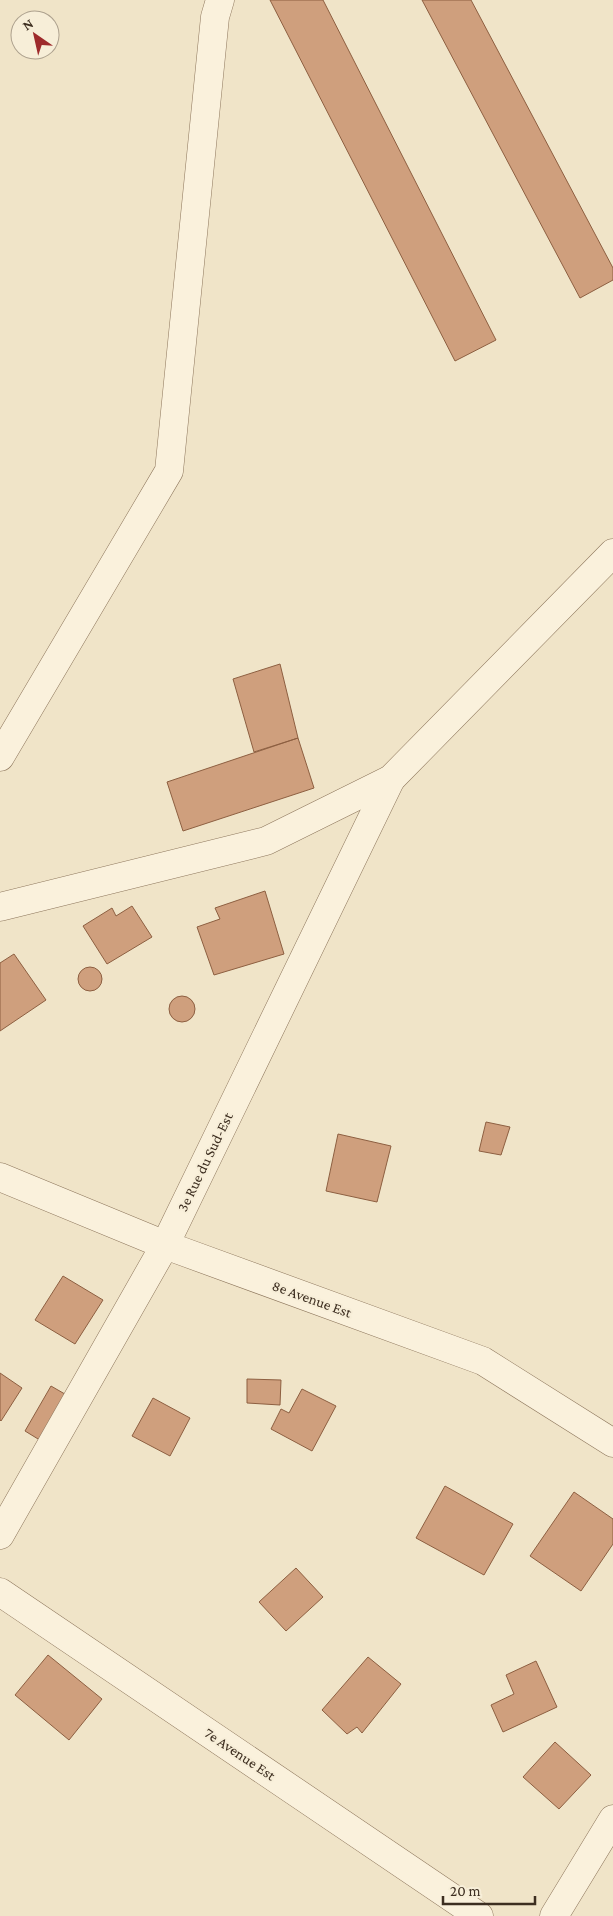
<svg xmlns="http://www.w3.org/2000/svg" width="613" height="1916" font-family="'Crimson Pro',serif">
<style>
.building{fill:#cf9f7d;stroke:#8d5f41}
.lines{fill:none;stroke-linecap:round;stroke-linejoin:round}
.minor-casing{stroke:#8d765c;stroke-width:29}
.tertiary-casing{stroke:#8d765c;stroke-width:29}
.minor{stroke:#faf1dc;stroke-width:28}
.tertiary{stroke:#faf1dc;stroke-width:28}
.labels{text-anchor:middle;dominant-baseline:central;stroke-width:4;stroke-linejoin:round;paint-order:stroke}
.street-label{font-size:15px;fill:#3d2e20;stroke:#f7eed8}
</style>
<rect width="100%" height="100%" fill="#f0e4c8"/>
<path class="building" d="M270,0H323L496,340L455,361Z
M422,0H471L613,268V280L580,298Z
M280,664L298,738L254,752L233,679Z
M298,738L314,788L183,831L167,782Z
M265,891L284,954L214,975L197,927L220,919L215,908Z
M132,906L152,937L107,964L83,926L112,908L116,916Z
M14,954L46,1000L0,1031V963Z
M78 979a12 12 0 1 1 24 0a12 12 0 1 1-24 0Z
M169 1009a13 13 0 1 1 26 0a13 13 0 1 1-26 0Z
M486,1122L510,1127L501,1155L479,1151Z
M338,1134L391,1146L377,1202L326,1191Z
M63,1276L103,1300L75,1344L35,1320Z
M0,1373L22,1388L1,1421L0,1420Z
M247,1379L281,1380L280,1405L247,1403Z
M51,1386L70,1397L43,1442L25,1431Z
M302,1389L336,1406L312,1451L271,1429L281,1409L289,1413Z
M153,1398L190,1418L170,1456L132,1436Z
M445,1486L513,1524L484,1575L416,1538Z
M574,1492L613,1519V1544L581,1591L530,1556Z
M296,1568L323,1597L286,1631L259,1602Z
M48,1655L102,1699L69,1740L15,1695Z
M368,1657L401,1684L362,1733L357,1727L347,1734L322,1710Z
M536,1661L557,1707L503,1732L491,1705L514,1694L506,1675Z
M555,1742L591,1775L559,1809L523,1777Z"/>
<g class="lines">
<g class="minor-casing">
<path id="minor" d="M0,757L169,471L215,17L220,0
M0,1177L165,1245L483,1361L613,1443
M0,1535L165,1245L391,779
M0,1592L479,1916
M554,1916L613,1819"/>
</g>
<g class="tertiary-casing">
<path id="tertiary" d="M0,907L266,841L391,779L613,553"/>
</g>
<use href="#minor" class="minor"/>
<use href="#tertiary" class="tertiary"/>
</g>
<g class="labels">
<g class="street-label">
<text transform="translate(205 1162) rotate(-64)">3e Rue du Sud-Est</text>
<text transform="translate(312 1299) rotate(20)">8e Avenue Est</text>
<text transform="translate(240 1754) rotate(34)">7e Avenue Est</text>
</g>
</g>
<g transform="translate(35 35) rotate(326)"><circle r="24" fill="#f7eed8" stroke="#ada18e"/>
<path d="M0-4L9 19L0 12L-9 19Z" fill="#9e2a2b"/>
<text y="-8" font-size="14" font-weight="bold" text-anchor="middle" fill="#3d2e20">N</text>
</g>
<path d="M443 1896v8h92v-8" fill="none" stroke="#3d2e20" stroke-width="2.5"/>
<text x="450" y="1896" font-size="15" fill="#3d2e20" stroke="#f7eed8" stroke-width="4" paint-order="stroke">20 m</text>
</svg>
